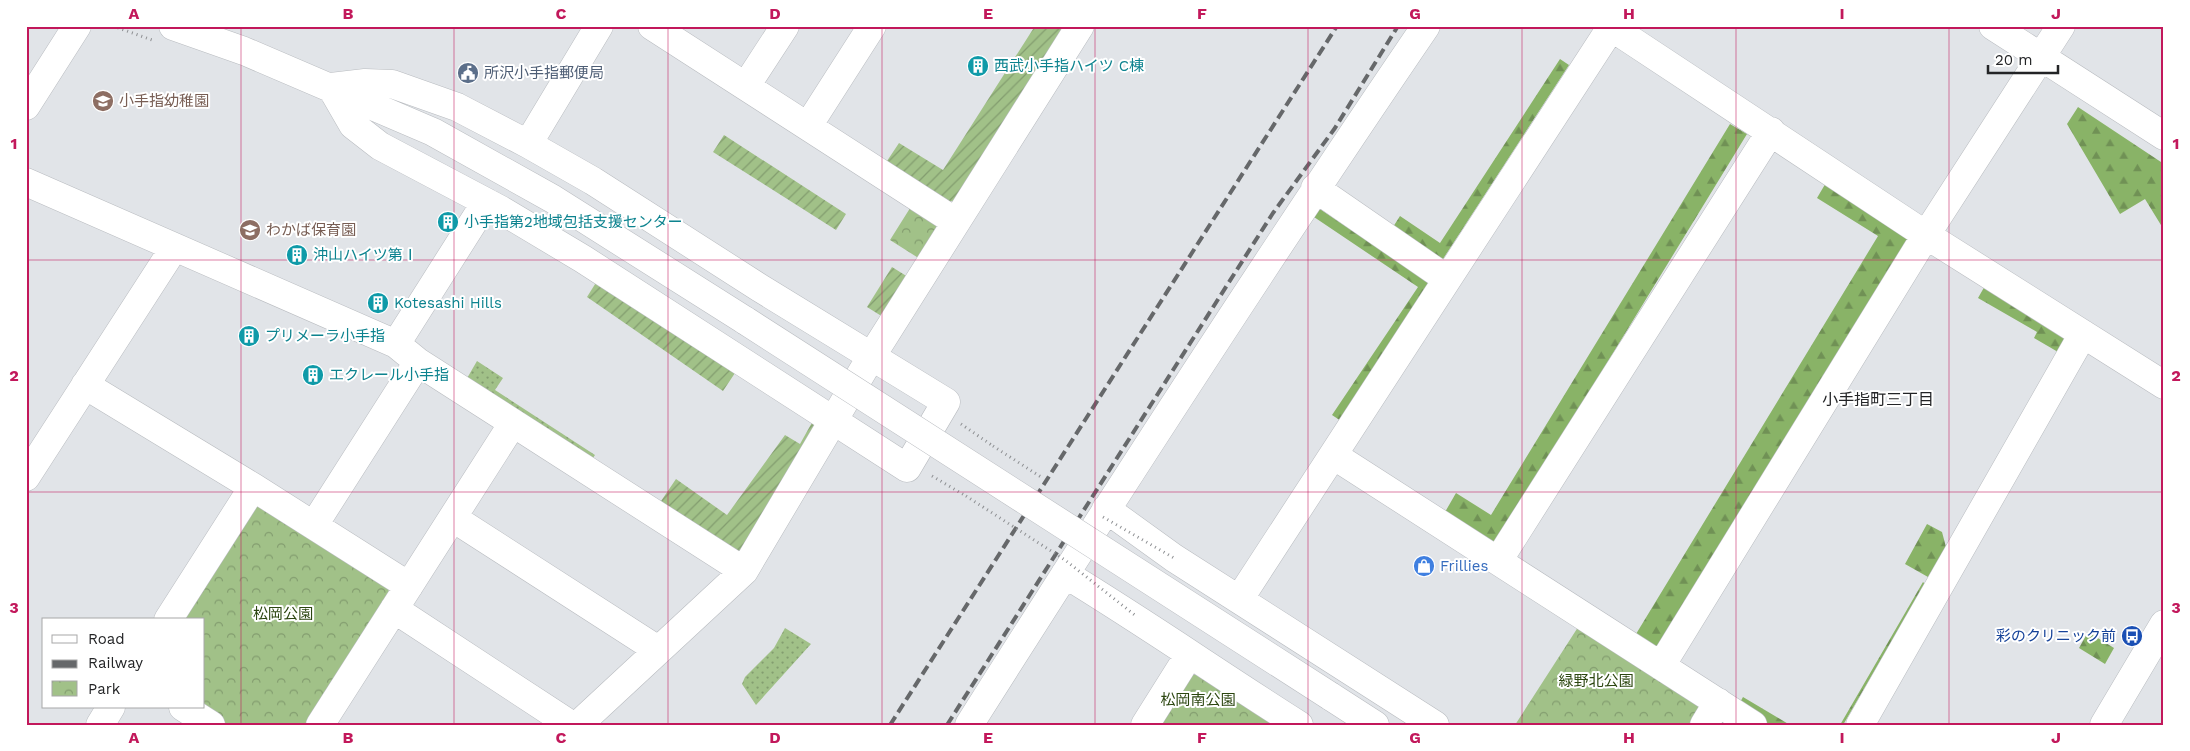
<svg xmlns="http://www.w3.org/2000/svg" width="2190" height="751" font-family="'Work Sans','Noto Sans JP',sans-serif">
<style>
.grass{fill:url(#grass-dots)}
.forest{fill:url(#forest-firs)}
.park{fill:url(#park-crowns)}
.garden{fill:url(#garden-furrows)}
.lines{fill:none;stroke-linecap:round;stroke-linejoin:round}
.minor-casing{stroke:#b9bcc0;stroke-width:29}
.path{stroke:#8d8f92;stroke-width:3;stroke-dasharray:1 4;stroke-linecap:butt}
.minor{stroke:#fff;stroke-width:28}
.rail{stroke:#66686a;stroke-width:4;stroke-dasharray:10 5;stroke-linecap:butt}
.minor-bridge-casing{stroke:#b9bcc0;stroke-width:29;stroke-linecap:butt}
.path-bridge{stroke:#8d8f92;stroke-width:3;stroke-dasharray:1 4;stroke-linecap:butt}
.minor-bridge{stroke:#fff;stroke-width:28}
.grid{fill:none;stroke:#c2185b;stroke-width:1;stroke-opacity:0.55}
.labels{text-anchor:middle;dominant-baseline:central;stroke-width:4;stroke-linejoin:round;paint-order:stroke}
.culture-label{font-size:15px;fill:#0d838f;stroke:#fff;text-anchor:start}
.service-label{font-size:15px;fill:#4e5e75;stroke:#fff;text-anchor:start}
.education-label{font-size:15px;fill:#785e54;stroke:#fff;text-anchor:start}
.shop-label{font-size:15px;fill:#366cbe;stroke:#fff;text-anchor:start}
.park-label{font-size:15px;fill:#2c4610;stroke:#fff}
.transit-label{font-size:15px;fill:#164399;stroke:#fff;text-anchor:end}
.neighbourhood-label{font-size:16px;fill:#232426;stroke:#fff}
.neatline{fill:none;stroke:#c2185b;stroke-width:2}
.grid-label{font-size:16px;text-anchor:middle;font-weight:bold;fill:#c2185b}
</style>
<defs>
<pattern id="grass-dots" width="8" height="8" patternUnits="userSpaceOnUse" patternTransform="scale(1.25)"><rect width="8" height="8" fill="#a1c188"/><path d="M2 2h.1M6 6h.1" fill="none" stroke="#839d6f" stroke-width="1.8" stroke-linecap="round"/></pattern>
<pattern id="forest-firs" width="22" height="20" patternUnits="userSpaceOnUse" patternTransform="scale(1.25)"><rect width="22" height="20" fill="#89b367"/><path d="M5 1l3.5 6h-7zM16 11l3.5 6h-7z" fill="#709155"/></pattern>
<pattern id="park-crowns" width="20" height="18" patternUnits="userSpaceOnUse" patternTransform="scale(1.25)"><rect width="20" height="18" fill="#a1c188"/><path d="M2 6a3 3 0 1 1 6 0M12 15a3 3 0 1 1 6 0" fill="none" stroke="#839d6f"/></pattern>
<pattern id="garden-furrows" width="10" height="10" patternUnits="userSpaceOnUse" patternTransform="scale(1.25)"><rect width="10" height="10" fill="#a1c188"/><path d="M-1 1l2-2M0 10L10 0M9 11l2-2" fill="none" stroke="#839d6f"/></pattern>
</defs>
<rect width="100%" height="100%" fill="#e1e4e8"/>
<path class="grass" d="M477,361L503,378L495,390L595,455L591,461L466,380Z
M785,628L811,644L756,705L742,684L745,677L774,648Z"/>
<path class="forest" d="M1560,59L1569,65L1443,259L1393,227L1400,216L1440,243Z
M2078,107L2164,164V230L2145,199L2120,214L2067,124Z
M1730,124L1747,134L1492,551L1441,519L1456,493L1491,515Z
M1827,181L1911,233L1659,649L1636,634L1878,236L1817,198Z
M1317,207L1432,284L1341,421L1332,415L1418,287L1311,215Z
M1986,284L2070,331L2058,352L2034,338L2037,332L1978,298Z
M1927,524L1942,532L1946,547L1928,577L1905,564Z
M1923,582L1925,584L1843,725H1840Z
M2088,632L2114,648L2105,664L2079,648Z
M1743,697L1790,725H1769L1738,706Z"/>
<path class="park" d="M912,205L935,220L937,231L920,259L890,240Z
M259,504L387,585L390,595L307,725H221L204,707V620H176L249,507Z
M1582,621L1711,703L1698,725H1515Z
M1191,667L1282,725H1152Z"/>
<path class="garden" d="M1035,26H1068L956,200L945,203L885,164L899,143L943,170Z
M724,135L846,214L836,230L713,152Z
M892,267L908,277L883,317L867,307Z
M597,281L737,370L723,391L587,297Z
M814,419L816,428L747,550L734,553L659,504L676,479L727,515L785,435L800,444Z"/>
<g class="lines">
<g class="minor-casing">
<path id="minor" d="M173,26L244,51L433,132L553,199L746,321
M652,26L956,222
M1993,26L2164,136
M1611,27L1926,235L2164,385
M365,83L392,84L457,107L528,144L593,181L760,288L946,402L907,468L583,259L501,210L380,146L353,125L331,87Z
M746,86L785,26
M26,106L77,26
M808,126L872,26
M528,144L599,26
M26,182L396,344L418,362L744,571
M1315,188L1447,279
M396,344L486,202
M85,385L253,487L409,586
M1333,455L1753,725
M26,477L174,248
M1106,509L1174,558L1435,725
M453,518L658,650
M314,525L418,362
M1498,561L1771,131
M1065,574C1144,622 1220,675 1299,725
M1240,598L1612,26
M394,609L571,725
M168,620L253,487
M1661,666L1926,235L2061,26
M1330,696L1375,725
M183,707L211,725
M100,725L111,707
M320,725L513,423
M578,725L744,571L871,357L1080,26
M969,725C1118,490 1269,256 1426,26
M1145,725L1189,655
M1704,725L1718,702
M1860,725L2083,334
M2104,725L2164,624"/>
</g>
<path class="path" d="M113,26L152,40
M961,424L993,446
M932,476L966,496"/>
<use href="#minor" class="minor"/>
<path class="rail" d="M890,725L1337,26
M947,725L1273,213L1335,128L1398,26"/>
<g class="minor-bridge-casing">
<path id="minor-bridge" d="M746,321L1330,696"/>
</g>
<path class="path-bridge" d="M993,446L1041,477
M966,496L1065,560L1136,616
M1103,517L1174,558"/>
<use href="#minor-bridge" class="minor-bridge"/>
</g>
<path class="grid" d="M241,26V725M454,26V725M668,26V725M882,26V725M1095,26V725M1308,26V725M1522,26V725M1736,26V725M1949,26V725M26,260H2164M26,492H2164"/>
<defs>
<g id="building-disc" transform="scale(1.125)"><circle r="9.5" fill="#0f9aa8" stroke="#fff"/><path d="M-4-6H4V6H1V3H-1V6H-4ZM-2.5-4.3h1.7v1.8h-1.7ZM.8-4.3h1.7v1.8H.8ZM-2.5-1h1.7V.8h-1.7ZM.8-1h1.7V.8H.8Z" fill="#fff"/></g>
<g id="civic-disc" transform="scale(1.125)"><circle r="9.5" fill="#5c6f8a" stroke="#fff"/><path d="M-.6-6.5H3V-4.5H.6V-3L4-1V1h2V6H-6V1h2V-1L-.6-3ZM-1.2 2.5V6h2.4V2.5Z" fill="#fff"/></g>
<g id="school-disc" transform="scale(1.125)"><circle r="9.5" fill="#8d6e63" stroke="#fff"/><path d="M0-5L7-2L0 1L-7-2ZM-4 1L0 2.5L4 1V4Q0 6-4 4Z" fill="#fff"/></g>
<g id="shop-disc" transform="scale(1.125)"><circle r="9.5" fill="#3f7fe0" stroke="#fff"/><path d="M-5-2.5h2.3a2.7 3.5 0 0 1 5.4 0H5L5.5 6h-11ZM-1.5-2.5h3a1.5 2.3 0 0 0-3 0Z" fill="#fff"/></g>
<g id="bus-disc" transform="scale(1.125)"><circle r="9.5" fill="#1a4fb4" stroke="#fff"/><path d="M-5-6H5V4H4V6H2V4H-2V6H-4V4H-5ZM-3.5-4V0h7V-4ZM-3.5 1.2v1.5H-2V1.2ZM2 1.2v1.5H3.5V1.2Z" fill="#fff"/></g>
</defs>
<g fill-rule="evenodd">
<use href="#building-disc" x="978" y="66"/>
<use href="#civic-disc" x="468" y="73"/>
<use href="#school-disc" x="103" y="101"/>
<use href="#building-disc" x="448" y="222"/>
<use href="#school-disc" x="250" y="230"/>
<use href="#building-disc" x="297" y="255"/>
<use href="#building-disc" x="378" y="303"/>
<use href="#building-disc" x="249" y="336"/>
<use href="#building-disc" x="313" y="375"/>
<use href="#shop-disc" x="1424" y="566"/>
<use href="#bus-disc" x="2132" y="636"/>
</g>
<g class="labels">
<g class="culture-label">
<text x="994" y="66">西武小手指ハイツ C棟</text>
<text x="464" y="222">小手指第2地域包括支援センター</text>
<text x="313" y="255">沖山ハイツ第Ⅰ</text>
<text x="394" y="303">Kotesashi Hills</text>
<text x="265" y="336">プリメーラ小手指</text>
<text x="329" y="375">エクレール小手指</text>
</g>
<g class="service-label">
<text x="484" y="73">所沢小手指郵便局</text>
</g>
<g class="education-label">
<text x="119" y="101">小手指幼稚園</text>
<text x="266" y="230">わかば保育園</text>
</g>
<g class="shop-label">
<text x="1440" y="566">Frillies</text>
</g>
<g class="park-label">
<text x="283" y="614">松岡公園</text>
<text x="1596" y="681">緑野北公園</text>
<text x="1198" y="700">松岡南公園</text>
</g>
<g class="transit-label">
<text x="2116" y="636">彩のクリニック前</text>
</g>
<g class="neighbourhood-label">
<text x="1878" y="399">小手指町三丁目</text>
</g>
</g>
<rect width="2190" height="751" fill="none" stroke="#ffffff" stroke-width="55"/>
<rect x="42" y="618" width="162" height="90" fill="#ffffff" stroke="#a7a7a8"/>
<rect x="52" y="635" width="25" height="8" fill="#ffffff" stroke="#a7a7a8"/>
<text x="88" y="644" font-size="15" fill="#232426">Road</text>
<rect x="52" y="660" width="25" height="8" fill="#66686a" stroke="#a7a7a8"/>
<text x="88" y="668" font-size="15" fill="#232426">Railway</text>
<rect x="52" y="681" width="25" height="15" fill="url(#park-crowns)" stroke="#a7a7a8"/>
<text x="88" y="694" font-size="15" fill="#232426">Park</text>
<path d="M1988 65v8h70v-8" fill="none" stroke="#232426" stroke-width="2.5"/>
<text x="1995" y="65" font-size="15" fill="#232426" stroke="#ffffff" stroke-width="4" paint-order="stroke">20 m</text>
<rect x="28" y="28" width="2134" height="696" class="neatline"/>
<g class="grid-label">
<text x="134" y="19">A</text>
<text x="348" y="19">B</text>
<text x="561" y="19">C</text>
<text x="775" y="19">D</text>
<text x="988" y="19">E</text>
<text x="1202" y="19">F</text>
<text x="1415" y="19">G</text>
<text x="1629" y="19">H</text>
<text x="1842" y="19">I</text>
<text x="2056" y="19">J</text>
<text x="14" y="149">1</text>
<text x="2176" y="149">1</text>
<text x="14" y="381">2</text>
<text x="2176" y="381">2</text>
<text x="14" y="613">3</text>
<text x="2176" y="613">3</text>
<text x="134" y="743">A</text>
<text x="348" y="743">B</text>
<text x="561" y="743">C</text>
<text x="775" y="743">D</text>
<text x="988" y="743">E</text>
<text x="1202" y="743">F</text>
<text x="1415" y="743">G</text>
<text x="1629" y="743">H</text>
<text x="1842" y="743">I</text>
<text x="2056" y="743">J</text>
</g>
</svg>
